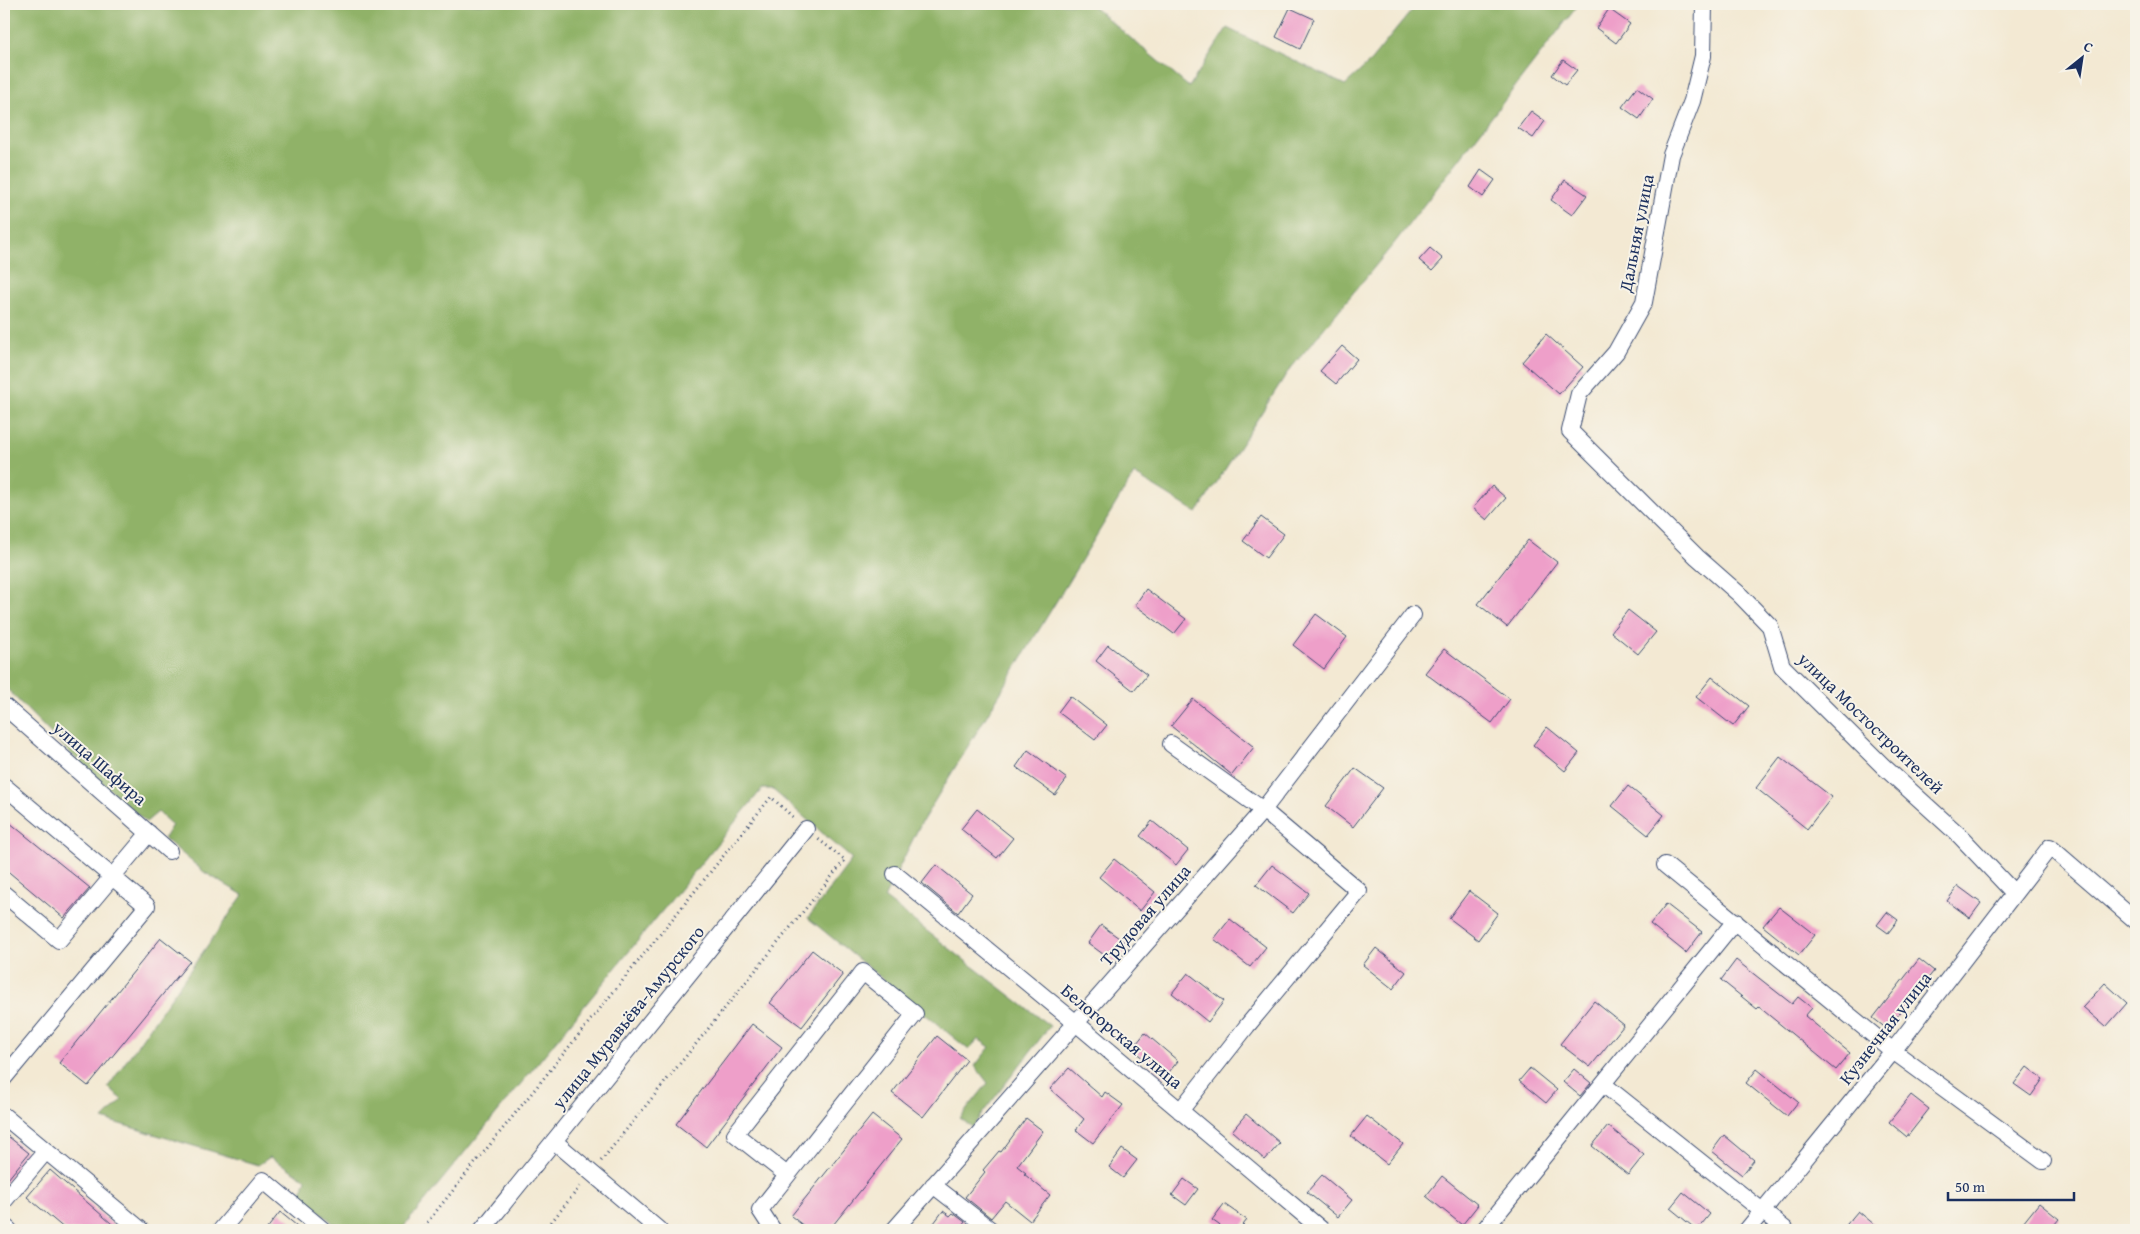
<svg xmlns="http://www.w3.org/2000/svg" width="2140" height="1234" font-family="'Gentium Book Plus',serif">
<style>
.forest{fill:#90b268;stroke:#567063}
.building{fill:#ee9fc9}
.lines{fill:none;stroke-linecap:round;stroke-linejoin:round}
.minor-casing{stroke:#3b4b70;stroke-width:18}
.path{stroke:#3b4b70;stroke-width:3;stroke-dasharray:1 4;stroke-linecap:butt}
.minor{stroke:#fff;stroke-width:16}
.labels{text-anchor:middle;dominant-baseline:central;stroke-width:4;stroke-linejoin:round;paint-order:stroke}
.street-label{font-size:18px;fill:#1b2f5e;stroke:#f7f3e8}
</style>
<rect width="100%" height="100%" fill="#f7f3e8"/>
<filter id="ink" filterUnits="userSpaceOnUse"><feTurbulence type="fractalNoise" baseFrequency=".02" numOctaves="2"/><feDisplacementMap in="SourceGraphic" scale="10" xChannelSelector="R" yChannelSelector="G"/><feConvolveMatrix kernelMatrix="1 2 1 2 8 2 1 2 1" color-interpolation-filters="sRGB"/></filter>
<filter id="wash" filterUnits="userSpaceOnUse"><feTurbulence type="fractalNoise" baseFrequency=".0096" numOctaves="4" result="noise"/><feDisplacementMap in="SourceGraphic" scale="20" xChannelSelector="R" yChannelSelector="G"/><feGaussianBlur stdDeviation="1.12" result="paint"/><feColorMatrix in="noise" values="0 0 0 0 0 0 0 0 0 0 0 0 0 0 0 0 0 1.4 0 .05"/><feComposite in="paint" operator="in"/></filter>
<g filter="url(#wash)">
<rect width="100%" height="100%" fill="#f3e9d3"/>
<path class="forest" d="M4,4H1090L1189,87L1227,28L1345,85L1368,64L1417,4H1579L1396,241L1287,373L1197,513L1134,474L920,825L884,898L1050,1026L972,1127L960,1118L988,1083L975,1066L990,1047L978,1039L969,1050L808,918L852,859L772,789H762L401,1230H341L301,1195L306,1179L270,1157L258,1165L103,1119L122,1100L108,1087L243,895L204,872L164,838L172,825L158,812L146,822L69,752L4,686Z"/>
<g id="blocks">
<path class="building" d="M1290,8L1314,19L1300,49L1276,37Z
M1609,9L1630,24L1616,43L1596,28Z
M1563,60L1577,70L1565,85L1552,75Z
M1637,87L1653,99L1639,119L1622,107Z
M1531,111L1545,121L1533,138L1518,128Z
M1481,170L1495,180L1483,197L1470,187Z
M1565,180L1587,195L1572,215L1551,200Z
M1430,248L1443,259L1432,271L1419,260Z
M1546,334L1583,367L1559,394L1522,362Z
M1342,346L1357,359L1336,384L1320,371Z
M1492,486L1506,498L1487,520L1473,508Z
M1261,517L1284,534L1266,558L1243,541Z
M1528,540L1557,562L1507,627L1478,604Z
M1146,589L1186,619L1174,634L1135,605Z
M1628,610L1656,632L1638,654L1611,632Z
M1316,614L1347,637L1324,669L1293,645Z
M1108,645L1147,675L1134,691L1096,661Z
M1444,649L1510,699L1492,723L1425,673Z
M1712,677L1749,706L1733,726L1696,697Z
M1070,696L1107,725L1095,740L1058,712Z
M1193,699L1254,747L1232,775L1171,726Z
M1547,727L1579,753L1565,771L1533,745Z
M1028,750L1067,779L1055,795L1016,767Z
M1780,757L1832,797L1807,829L1756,788Z
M1355,768L1383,788L1353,827L1326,806Z
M1628,786L1664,815L1648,835L1612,806Z
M977,809L1013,838L997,858L961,829Z
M4,818L90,888L64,918L4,868Z
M1152,821L1188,850L1176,865L1140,836Z
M1114,859L1155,892L1140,911L1099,877Z
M936,865L972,894L958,913L922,883Z
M1272,865L1309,893L1293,913L1256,885Z
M1958,886L1981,903L1970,918L1947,901Z
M1469,891L1498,913L1478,940L1449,918Z
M1666,904L1702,932L1686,953L1650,924Z
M1779,907L1815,935L1799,955L1763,926Z
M1887,912L1898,920L1888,933L1877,925Z
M1230,919L1266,947L1250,967L1214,939Z
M1101,925L1130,946L1115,963L1088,943Z
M161,938L190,961L88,1086L59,1063Z
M1376,948L1406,972L1393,989L1363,965Z
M812,950L843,974L802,1027L770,1003Z
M1919,959L1934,971L1887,1029L1873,1018Z
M1736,960L1792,1004L1798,997L1812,1008L1805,1016L1850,1053L1836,1070L1759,1007L1757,1009L1721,980Z
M1188,973L1224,1001L1208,1022L1172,993Z
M2105,983L2127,1003L2106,1027L2083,1007Z
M1594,1001L1624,1025L1590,1067L1560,1044Z
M752,1024L782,1047L706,1147L676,1124Z
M1145,1033L1178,1061L1165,1077L1132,1049Z
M937,1036L967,1060L923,1117L892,1093Z
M2027,1067L2043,1079L2031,1096L2014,1084Z
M1069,1068L1102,1097L1105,1092L1123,1105L1093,1143L1076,1130L1084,1119L1050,1089Z
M1530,1068L1557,1090L1546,1103L1519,1081Z
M1574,1069L1591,1083L1580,1096L1563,1082Z
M1757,1069L1798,1102L1787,1116L1746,1083Z
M1911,1095L1929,1109L1907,1137L1889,1122Z
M1246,1114L1280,1143L1265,1160L1232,1131Z
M872,1115L902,1139L829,1230H809L791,1216Z
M1367,1116L1403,1144L1387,1164L1351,1136Z
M1026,1118L1043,1131L1017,1166L1026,1173L1024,1174L1050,1195L1030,1221L1005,1201L991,1218L965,1197L985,1172L983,1170L999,1151L1001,1152Z
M1608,1126L1644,1155L1628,1175L1592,1146Z
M4,1133L29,1153L4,1184Z
M1724,1135L1754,1160L1742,1175L1712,1151Z
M1122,1149L1137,1160L1123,1178L1109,1167Z
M50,1170L119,1230H66L27,1197Z
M1322,1175L1352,1200L1338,1217L1307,1192Z
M1442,1176L1478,1205L1462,1225L1426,1196Z
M1184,1179L1198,1189L1186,1205L1172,1195Z
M1683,1192L1710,1214L1697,1230L1670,1208Z
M2039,1203L2059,1219L2050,1230H2031L2023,1223Z
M1224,1204L1247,1220L1239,1230H1226L1212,1220Z
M943,1211L950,1216L953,1213L965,1222L962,1226L967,1230H939L941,1228L934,1223Z
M1858,1211L1881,1230H1842Z
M280,1212L302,1230H266Z"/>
</g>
</g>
<g filter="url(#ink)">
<use href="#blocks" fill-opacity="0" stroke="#3b4b70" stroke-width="1"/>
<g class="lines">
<g class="minor-casing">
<path id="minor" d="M1704,4L1703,56L1692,101L1671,155L1644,302L1616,352L1579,394L1570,431L1697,557L1739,594L1770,626L1782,666L1883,766L1960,836L2014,893
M4,706L169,851
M1171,744L1263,810L1359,891L1247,1026L1180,1111
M4,786L147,906L4,1078
M1665,865L1893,1051L2043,1161
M895,874L1076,1023L1322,1230
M4,894L59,940L149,833
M1603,1084L1786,1230
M4,1116L141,1230
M554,1141L659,1230
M933,1185L991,1230
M4,1201L46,1151
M4,1226L9,1230
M221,1230L263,1180L323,1230
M482,1230L806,829
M773,1230L760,1210L915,1014L863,972L735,1134L787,1175
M894,1230L1263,810L1413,615
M1484,1230L1735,921
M1747,1230L1893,1051L2050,847L2136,921"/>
</g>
<path class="path" d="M601,1161L845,860L818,839
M421,1230L771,797L795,819
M545,1230L582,1184"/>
<use href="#minor" class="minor"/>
</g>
</g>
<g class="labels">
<g class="street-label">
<text transform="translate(1636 233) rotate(-79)">Дальняя улица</text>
<text transform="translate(1871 723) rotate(44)">улица Мостостроителей</text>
<text transform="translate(100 763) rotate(41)">улица Шафира</text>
<text transform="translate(1145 915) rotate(-49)">Трудовая улица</text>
<text transform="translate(628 1017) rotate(-51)">улица Муравьёва-Амурского</text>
<text transform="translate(1885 1028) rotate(-52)">Кузнечная улица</text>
<text transform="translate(1122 1036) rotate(40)">Белогорская улица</text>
</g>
</g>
<rect width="2140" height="1234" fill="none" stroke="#f7f3e8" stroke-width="20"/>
<g transform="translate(2082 58) rotate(30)" stroke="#f7f3e8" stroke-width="4" paint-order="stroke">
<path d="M0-4L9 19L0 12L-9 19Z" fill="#1b2f5e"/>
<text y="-8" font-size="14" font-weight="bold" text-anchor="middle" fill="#1b2f5e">С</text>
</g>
<path d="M1948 1192v8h126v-8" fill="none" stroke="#1b2f5e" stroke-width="2.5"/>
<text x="1955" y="1192" font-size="15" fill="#1b2f5e" stroke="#f7f3e8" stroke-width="4" paint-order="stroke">50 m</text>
</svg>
